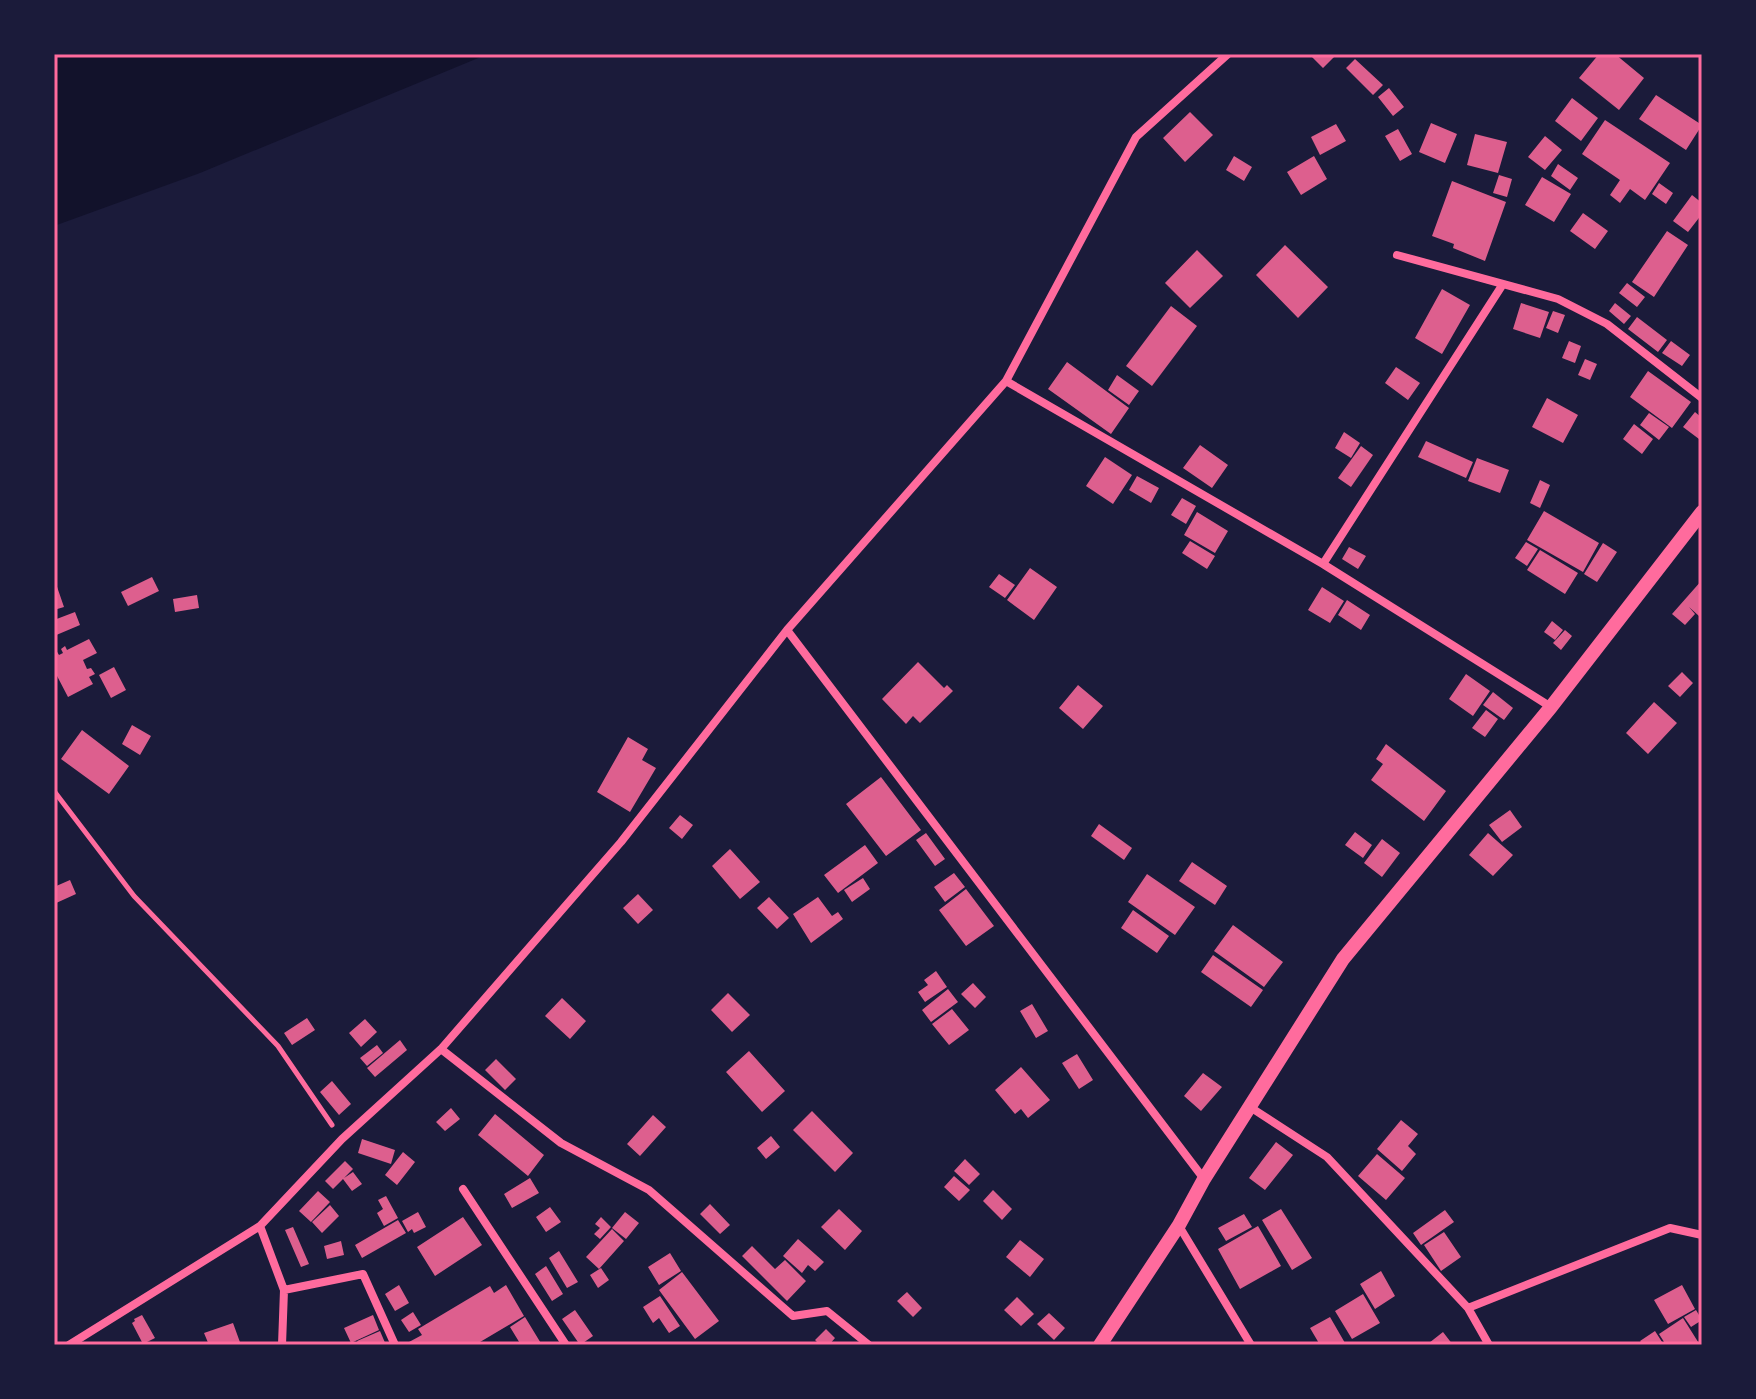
<svg xmlns="http://www.w3.org/2000/svg" width="1756" height="1399" font-family="'Libre Baskerville',serif">
<style>
.water{fill:#12122b}
.building{fill:#dd5f8e}
.lines{fill:none;stroke-linecap:round;stroke-linejoin:round}
.path{stroke:#ff6b9d;stroke-width:5}
.minor{stroke:#ff6b9d;stroke-width:8}
.tertiary{stroke:#ff6b9d;stroke-width:14}
.neatline{fill:none;stroke:#ff6b9d;stroke-width:3}
</style>
<rect width="100%" height="100%" fill="#1b1b3a"/>
<path class="water" d="M54,54H488L200,173L54,226Z"/>
<path class="building" d="M1309,54H1337L1323,68Z
M1599,54H1615L1644,78L1619,110L1579,78Z
M1355,59L1383,85L1373,95L1346,68Z
M1389,88L1404,107L1393,116L1378,97Z
M1656,95L1702,125L1686,150L1639,119Z
M1572,98L1598,118L1581,141L1555,121Z
M1190,112L1213,135L1185,162L1163,138Z
M1605,120L1670,163L1645,200L1630,189L1620,203L1610,195L1620,180L1582,154Z
M1431,123L1457,134L1445,163L1419,152Z
M1336,124L1346,141L1320,155L1311,137Z
M1398,129L1412,154L1400,161L1385,136Z
M1475,134L1507,142L1498,173L1467,165Z
M1545,136L1562,150L1545,170L1528,157Z
M1234,156L1252,167L1244,181L1226,170Z
M1314,156L1327,179L1301,195L1287,172Z
M1558,164L1578,178L1570,190L1551,176Z
M1499,175L1512,179L1507,197L1493,193Z
M1542,177L1571,194L1554,222L1525,205Z
M1452,181L1506,202L1485,261L1453,248L1454,244L1432,236Z
M1659,183L1673,193L1666,204L1652,194Z
M1692,195L1702,203V214L1688,232L1673,221Z
M1583,213L1608,231L1595,249L1570,231Z
M1667,231L1688,245L1654,297L1632,282Z
M1285,245L1328,287L1298,318L1256,275Z
M1197,250L1223,276L1190,308L1165,283Z
M1627,283L1645,297L1637,307L1619,293Z
M1442,289L1470,305L1442,354L1415,338Z
M1521,303L1549,312L1540,338L1513,329Z
M1615,303L1631,316L1624,324L1609,311Z
M1171,306L1197,326L1152,386L1126,366Z
M1553,311L1565,315L1558,333L1546,328Z
M1637,317L1667,340L1658,352L1628,329Z
M1569,341L1581,346L1575,363L1562,358Z
M1671,341L1690,355L1682,366L1662,353Z
M1585,359L1597,364L1590,380L1578,375Z
M1067,362L1129,408L1111,434L1048,389Z
M1396,367L1420,383L1408,400L1385,383Z
M1648,371L1691,402L1672,428L1630,397Z
M1117,375L1139,391L1129,405L1108,390Z
M1547,398L1578,415L1563,443L1532,427Z
M1695,412L1702,418V435L1699,439L1683,427Z
M1649,413L1669,427L1659,440L1640,425Z
M1634,424L1653,439L1642,454L1623,439Z
M1344,432L1360,443L1351,458L1335,448Z
M1426,441L1473,462L1466,478L1418,457Z
M1200,445L1228,465L1212,488L1183,468Z
M1361,446L1373,455L1351,487L1338,478Z
M1105,457L1132,475L1113,504L1086,486Z
M1477,458L1509,470L1500,493L1468,481Z
M1137,476L1159,488L1151,503L1129,490Z
M1540,480L1550,485L1540,508L1530,503Z
M1182,498L1196,506L1186,524L1171,515Z
M1544,511L1599,543L1583,572L1527,540Z
M1197,512L1228,531L1215,553L1184,535Z
M1190,541L1215,556L1207,569L1182,553Z
M1526,542L1538,549L1527,566L1515,558Z
M1603,543L1617,552L1597,582L1584,574Z
M1349,547L1366,556L1358,569L1342,559Z
M1540,550L1578,573L1565,594L1527,570Z
M1030,568L1057,587L1034,620L1007,600Z
M999,574L1015,585L1005,598L989,587Z
M152,577L159,591L128,606L121,592Z
M54,578L64,607L54,610Z
M1702,580V613L1699,616L1689,607L1695,614L1685,625L1672,614Z
M1322,587L1344,601L1330,623L1308,610Z
M197,595L199,608L175,612L173,599Z
M1347,600L1370,615L1361,630L1338,615Z
M75,612L80,625L54,636V620Z
M1552,621L1563,630L1555,640L1544,632Z
M1565,630L1572,636L1561,650L1553,643Z
M89,639L97,653L83,660L87,669L91,668L95,674L89,677L93,684L68,697L56,674L54,675V651L56,650L59,655L63,653L61,649L65,646L67,650Z
M918,662L944,688L947,685L953,691L920,723L913,716L906,724L882,699Z
M114,667L126,690L111,698L99,675Z
M1682,672L1693,683L1680,697L1668,686Z
M1466,674L1490,691L1473,716L1449,699Z
M1078,685L1103,706L1083,729L1059,708Z
M1493,692L1513,708L1504,720L1483,705Z
M1654,702L1677,723L1648,754L1626,733Z
M1486,710L1498,719L1485,737L1472,728Z
M132,725L151,736L140,755L122,744Z
M82,730L129,766L109,794L61,759Z
M628,737L648,749L642,760L656,768L630,812L597,792Z
M1386,744L1446,791L1424,821L1371,780L1383,764L1376,759Z
M881,777L921,830L886,856L846,804Z
M1510,810L1522,827L1502,842L1489,825Z
M680,815L693,825L682,839L669,828Z
M1099,824L1132,848L1124,860L1091,836Z
M1355,832L1372,845L1363,858L1345,845Z
M926,833L945,859L935,866L916,840Z
M1488,833L1513,855L1493,876L1469,855Z
M1382,839L1400,853L1382,877L1364,863Z
M865,845L878,863L838,893L824,875Z
M730,849L760,882L740,899L712,866Z
M1192,862L1227,886L1215,905L1179,881Z
M954,873L965,887L945,902L934,887Z
M1147,874L1195,907L1175,935L1128,902Z
M863,878L870,889L852,902L844,890Z
M70,880L76,894L54,904V887Z
M966,889L994,926L966,946L939,910Z
M638,894L653,910L638,924L623,908Z
M769,897L789,918L777,929L757,908Z
M818,897L832,916L838,912L843,919L811,943L793,914Z
M1133,910L1169,936L1157,953L1121,928Z
M1233,925L1283,962L1264,987L1214,951Z
M1213,955L1263,990L1251,1007L1201,972Z
M936,971L947,987L925,1002L918,992L928,985L924,980Z
M973,983L986,997L975,1008L961,994Z
M948,989L958,1002L931,1022L922,1010Z
M728,993L750,1015L732,1032L711,1010Z
M562,998L586,1021L570,1039L545,1016Z
M1032,1004L1048,1031L1036,1038L1020,1011Z
M952,1009L969,1030L949,1045L932,1024Z
M307,1018L315,1030L292,1045L284,1033Z
M365,1019L377,1032L361,1047L349,1033Z
M400,1040L407,1050L375,1077L367,1068Z
M377,1045L383,1053L367,1066L360,1058Z
M749,1051L785,1091L762,1112L726,1072Z
M1077,1054L1093,1080L1079,1089L1062,1063Z
M496,1059L516,1079L505,1090L485,1070Z
M1021,1067L1050,1100L1028,1118L1021,1109L1015,1114L995,1090Z
M1203,1073L1222,1087L1201,1111L1184,1096Z
M332,1081L351,1104L339,1115L320,1092Z
M451,1108L460,1119L445,1131L436,1122Z
M812,1111L853,1153L835,1172L793,1130Z
M495,1114L544,1155L528,1176L478,1135Z
M653,1115L666,1127L640,1156L627,1144Z
M1401,1120L1418,1134L1408,1146L1416,1154L1402,1171L1377,1149Z
M771,1136L780,1147L766,1159L757,1148Z
M362,1139L395,1150L391,1164L358,1153Z
M1276,1142L1293,1155L1265,1190L1249,1178Z
M403,1152L415,1162L397,1185L385,1175Z
M1377,1154L1405,1178L1386,1200L1358,1176Z
M965,1159L980,1174L969,1185L954,1171Z
M345,1161L353,1169L344,1178L353,1172L362,1184L352,1191L343,1179L333,1189L325,1181Z
M954,1176L970,1190L959,1201L944,1187Z
M530,1178L539,1193L512,1208L504,1194Z
M993,1190L1012,1209L1002,1220L983,1201Z
M318,1191L330,1202L311,1222L299,1211Z
M386,1196L398,1218L384,1226L377,1213L383,1209L378,1200Z
M710,1204L730,1225L720,1234L700,1214Z
M330,1205L339,1216L322,1233L312,1222Z
M550,1207L561,1222L546,1232L536,1217Z
M839,1209L862,1231L845,1250L821,1227Z
M1281,1209L1312,1258L1292,1270L1262,1220Z
M1445,1210L1454,1222L1421,1245L1413,1233Z
M418,1212L426,1227L414,1233L412,1229L408,1232L402,1221Z
M625,1212L639,1223L626,1239L612,1228Z
M1244,1214L1252,1227L1226,1241L1218,1228Z
M463,1217L482,1245L435,1276L417,1247Z
M601,1217L611,1227L600,1239L594,1234L600,1228L595,1224Z
M398,1220L406,1233L362,1258L355,1245Z
M1258,1226L1281,1266L1240,1289L1218,1249Z
M293,1227L309,1264L301,1267L285,1230Z
M612,1229L624,1241L599,1269L586,1257Z
M1444,1232L1461,1257L1441,1271L1424,1245Z
M798,1239L824,1262L815,1271L808,1265L802,1273L783,1256Z
M1020,1240L1044,1259L1030,1277L1006,1257Z
M341,1241L344,1255L327,1259L324,1246Z
M752,1246L775,1269L785,1260L806,1281L787,1301L742,1256Z
M559,1251L578,1282L567,1288L549,1258Z
M670,1253L681,1271L659,1285L648,1267Z
M546,1266L563,1294L552,1301L535,1274Z
M601,1268L609,1280L598,1288L590,1275Z
M1381,1271L1395,1296L1375,1309L1360,1284Z
M682,1272L719,1321L695,1339L659,1290Z
M399,1285L409,1303L395,1311L385,1294Z
M506,1285L524,1316L475,1345H411L409,1342L422,1335L418,1329L490,1286L494,1293Z
M1682,1285L1695,1309L1668,1324L1654,1300Z
M907,1292L922,1308L913,1317L897,1301Z
M1363,1294L1380,1323L1352,1339L1335,1311Z
M660,1296L680,1326L669,1333L659,1318L653,1323L643,1307Z
M1017,1297L1034,1314L1021,1326L1004,1310Z
M575,1310L593,1336L580,1345L562,1319Z
M1696,1310L1702,1320L1691,1327L1684,1317Z
M413,1312L421,1325L409,1332L401,1320Z
M1049,1313L1065,1328L1054,1340L1037,1324Z
M142,1315L155,1338L143,1344L132,1323L135,1321L134,1319Z
M373,1315L379,1330L351,1343L344,1328Z
M525,1317L542,1345H521L510,1327Z
M1330,1317L1345,1343L1341,1345H1320L1310,1328Z
M1683,1318L1700,1345H1666L1659,1334Z
M233,1323L241,1345H209L204,1333Z
M826,1329L835,1338L829,1345H820L815,1340Z
M380,1331L386,1345H359L357,1341Z
M1655,1331L1664,1345H1643L1640,1341Z
M1443,1332L1453,1345H1431L1429,1343Z"/>
<g class="lines">
<path class="path" d="M54,791L134,896L278,1046L332,1125"/>
<path class="minor" d="M1397,255L1558,299L1607,324L1702,398
M1006,381L1323,564L1551,707
M1323,564L1503,284
M787,630L1204,1179
M441,1049L561,1143L649,1190L793,1316L827,1311L869,1345
M1250,1107L1327,1157L1468,1308L1489,1345
M463,1189L566,1345
M260,1226L284,1290L282,1345
M1179,1226L1251,1345
M284,1290L363,1274L395,1345
M1468,1308L1670,1228L1702,1235
M69,1345L260,1226L342,1139L441,1049L621,842L787,630L1006,381L1136,137L1228,54"/>
<path class="tertiary" d="M1100,1345L1179,1225L1204,1179L1343,959L1551,707L1702,512"/>
</g>
<rect width="1756" height="1399" fill="none" stroke="#1b1b3a" stroke-width="112"/>
<rect x="56" y="56" width="1644" height="1287" class="neatline"/>
</svg>
